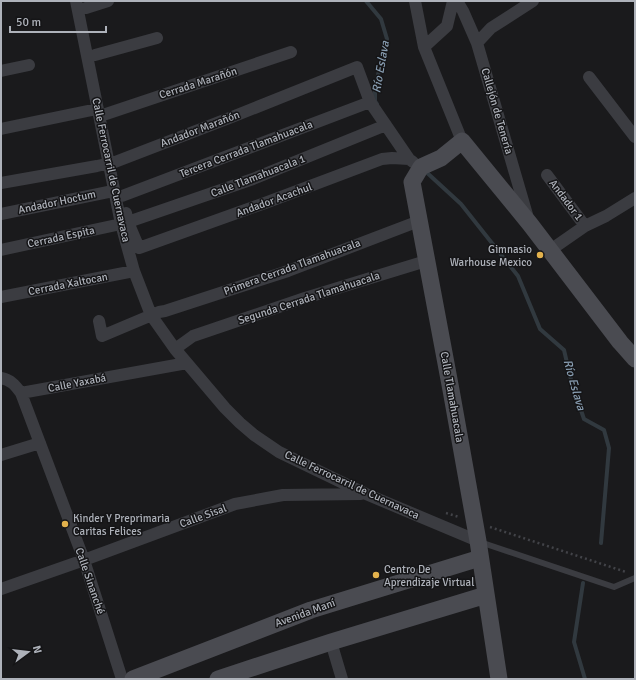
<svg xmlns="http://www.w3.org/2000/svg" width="636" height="680" font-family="Signika,sans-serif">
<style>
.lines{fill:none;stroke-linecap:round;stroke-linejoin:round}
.stream{stroke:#31393f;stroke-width:4}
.path{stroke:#424348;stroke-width:2.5;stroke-dasharray:2 3;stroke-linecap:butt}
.lane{stroke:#3b3c41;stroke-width:6}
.street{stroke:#3b3c41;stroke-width:12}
.secondary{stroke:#4a4b51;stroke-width:17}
.poi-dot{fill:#e2b14c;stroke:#151517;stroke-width:1.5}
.labels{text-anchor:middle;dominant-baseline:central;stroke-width:3;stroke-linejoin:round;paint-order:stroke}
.street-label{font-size:11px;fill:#aeb2ba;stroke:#151517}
.poi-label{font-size:11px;fill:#aeb2ba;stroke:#151517;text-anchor:start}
.water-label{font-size:12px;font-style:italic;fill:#899eb2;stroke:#151517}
</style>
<rect width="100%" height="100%" fill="#1a1a1c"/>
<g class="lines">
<path class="stream" d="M366,1L381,19L387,39L375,87V101L377,104
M424,170L461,204L518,276L540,329L564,350L572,384L584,419L604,430L609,448L601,543
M583,583L574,642L585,679"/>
<path class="path" d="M446,513L459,517
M490,527L626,572"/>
<path class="lane" d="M480,542L614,587L635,578"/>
<path class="street" d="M76,1L121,224L134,271L151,315L175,349L225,408L240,423L254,435L279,452L366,494L478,541
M415,1L424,47L462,141
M457,1L463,11L477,43L528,218
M86,8L108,1
M477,43L491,28L533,1
M424,47L447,26L453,1
M95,55L157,38
M1,71L29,65
M589,77L635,137
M106,114L291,52
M1,129L97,109
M547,175L585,226
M1,183L97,166L115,162L232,117L357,67L370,102L409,159L413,162
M122,196L370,102
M126,213L128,222L139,248L265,203L382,159L392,158L409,159
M1,214L113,191
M128,222L253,179L386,125
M1,250L121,224
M549,251L585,226L606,216L635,198
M1,297L134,271
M99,321L102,336L159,312L165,311L288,271L419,221
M175,349L193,336L305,298L426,261
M1,378C11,380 15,385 21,393L84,560L122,679
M21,393L187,363
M1,455L40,443
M1,589L84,560L235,504L283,495L361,494
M331,642L342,679"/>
<path class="secondary" d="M133,679L311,610L480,558
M218,679L331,642L486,595
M499,679L478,541L451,390L412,182L421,167L441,158L462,141L530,224L620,342L635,359"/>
</g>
<g class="poi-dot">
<circle cx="540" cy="255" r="4"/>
<circle cx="65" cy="524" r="4"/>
<circle cx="376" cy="575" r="4"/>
</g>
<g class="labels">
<g class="street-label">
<text transform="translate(198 83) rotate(-18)">Cerrada Marañón</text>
<text transform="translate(497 111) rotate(74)">Callejón de Tenería</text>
<text transform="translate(200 129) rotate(-21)">Andador Marañón</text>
<text transform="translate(246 149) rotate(-21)">Tercera Cerrada Tlamahuacala</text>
<text transform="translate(111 170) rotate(78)">Calle Ferrocarril de Cuernavaca</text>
<text transform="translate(258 176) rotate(-21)">Calle Tlamahuacala 1</text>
<text transform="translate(274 200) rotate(-20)">Andador Acachul</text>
<text transform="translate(566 200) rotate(53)">Andador 1</text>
<text transform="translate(57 202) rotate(-12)">Andador Hoctum</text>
<text transform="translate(61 237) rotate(-12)">Cerrada Espita</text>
<text transform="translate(292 267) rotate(-20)">Primera Cerrada Tlamahuacala</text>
<text transform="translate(68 284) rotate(-11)">Cerrada Xaltocan</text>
<text transform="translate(309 298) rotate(-18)">Segunda Cerrada Tlamahuacala</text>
<text transform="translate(77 383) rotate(-11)">Calle Yaxabá</text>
<text transform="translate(452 397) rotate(80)">Calle Tlamahuacala</text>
<text transform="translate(352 485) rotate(25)">Calle Ferrocarril de Cuernavaca</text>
<text transform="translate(203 516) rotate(-20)">Calle Sisal</text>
<text transform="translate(90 581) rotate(71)">Calle Sinanché</text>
<text transform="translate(305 613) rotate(-20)">Avenida Maní</text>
</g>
<g class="poi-label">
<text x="532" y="249" text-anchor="end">Gimnasio<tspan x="532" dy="13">Warhouse Mexico</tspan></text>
<text x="73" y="518">Kinder Y Preprimaria<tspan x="73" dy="13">Caritas Felices</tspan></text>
<text x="384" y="569">Centro De<tspan x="384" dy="13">Aprendizaje Virtual</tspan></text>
</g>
<g class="water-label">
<text transform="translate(381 67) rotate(-80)">Río Eslava</text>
<text transform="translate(574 385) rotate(74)">Río Eslava</text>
</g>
</g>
<rect width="636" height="680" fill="none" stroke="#aeb2ba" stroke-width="4"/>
<g transform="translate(28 652) rotate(75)" stroke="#151517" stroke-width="3" paint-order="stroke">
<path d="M0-3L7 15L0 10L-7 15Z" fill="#aeb2ba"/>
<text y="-6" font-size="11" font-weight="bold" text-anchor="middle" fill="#aeb2ba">N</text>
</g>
<path d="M10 26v6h96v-6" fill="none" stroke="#aeb2ba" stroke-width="2"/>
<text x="16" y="26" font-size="12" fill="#aeb2ba" stroke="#151517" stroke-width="3" paint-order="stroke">50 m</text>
</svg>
